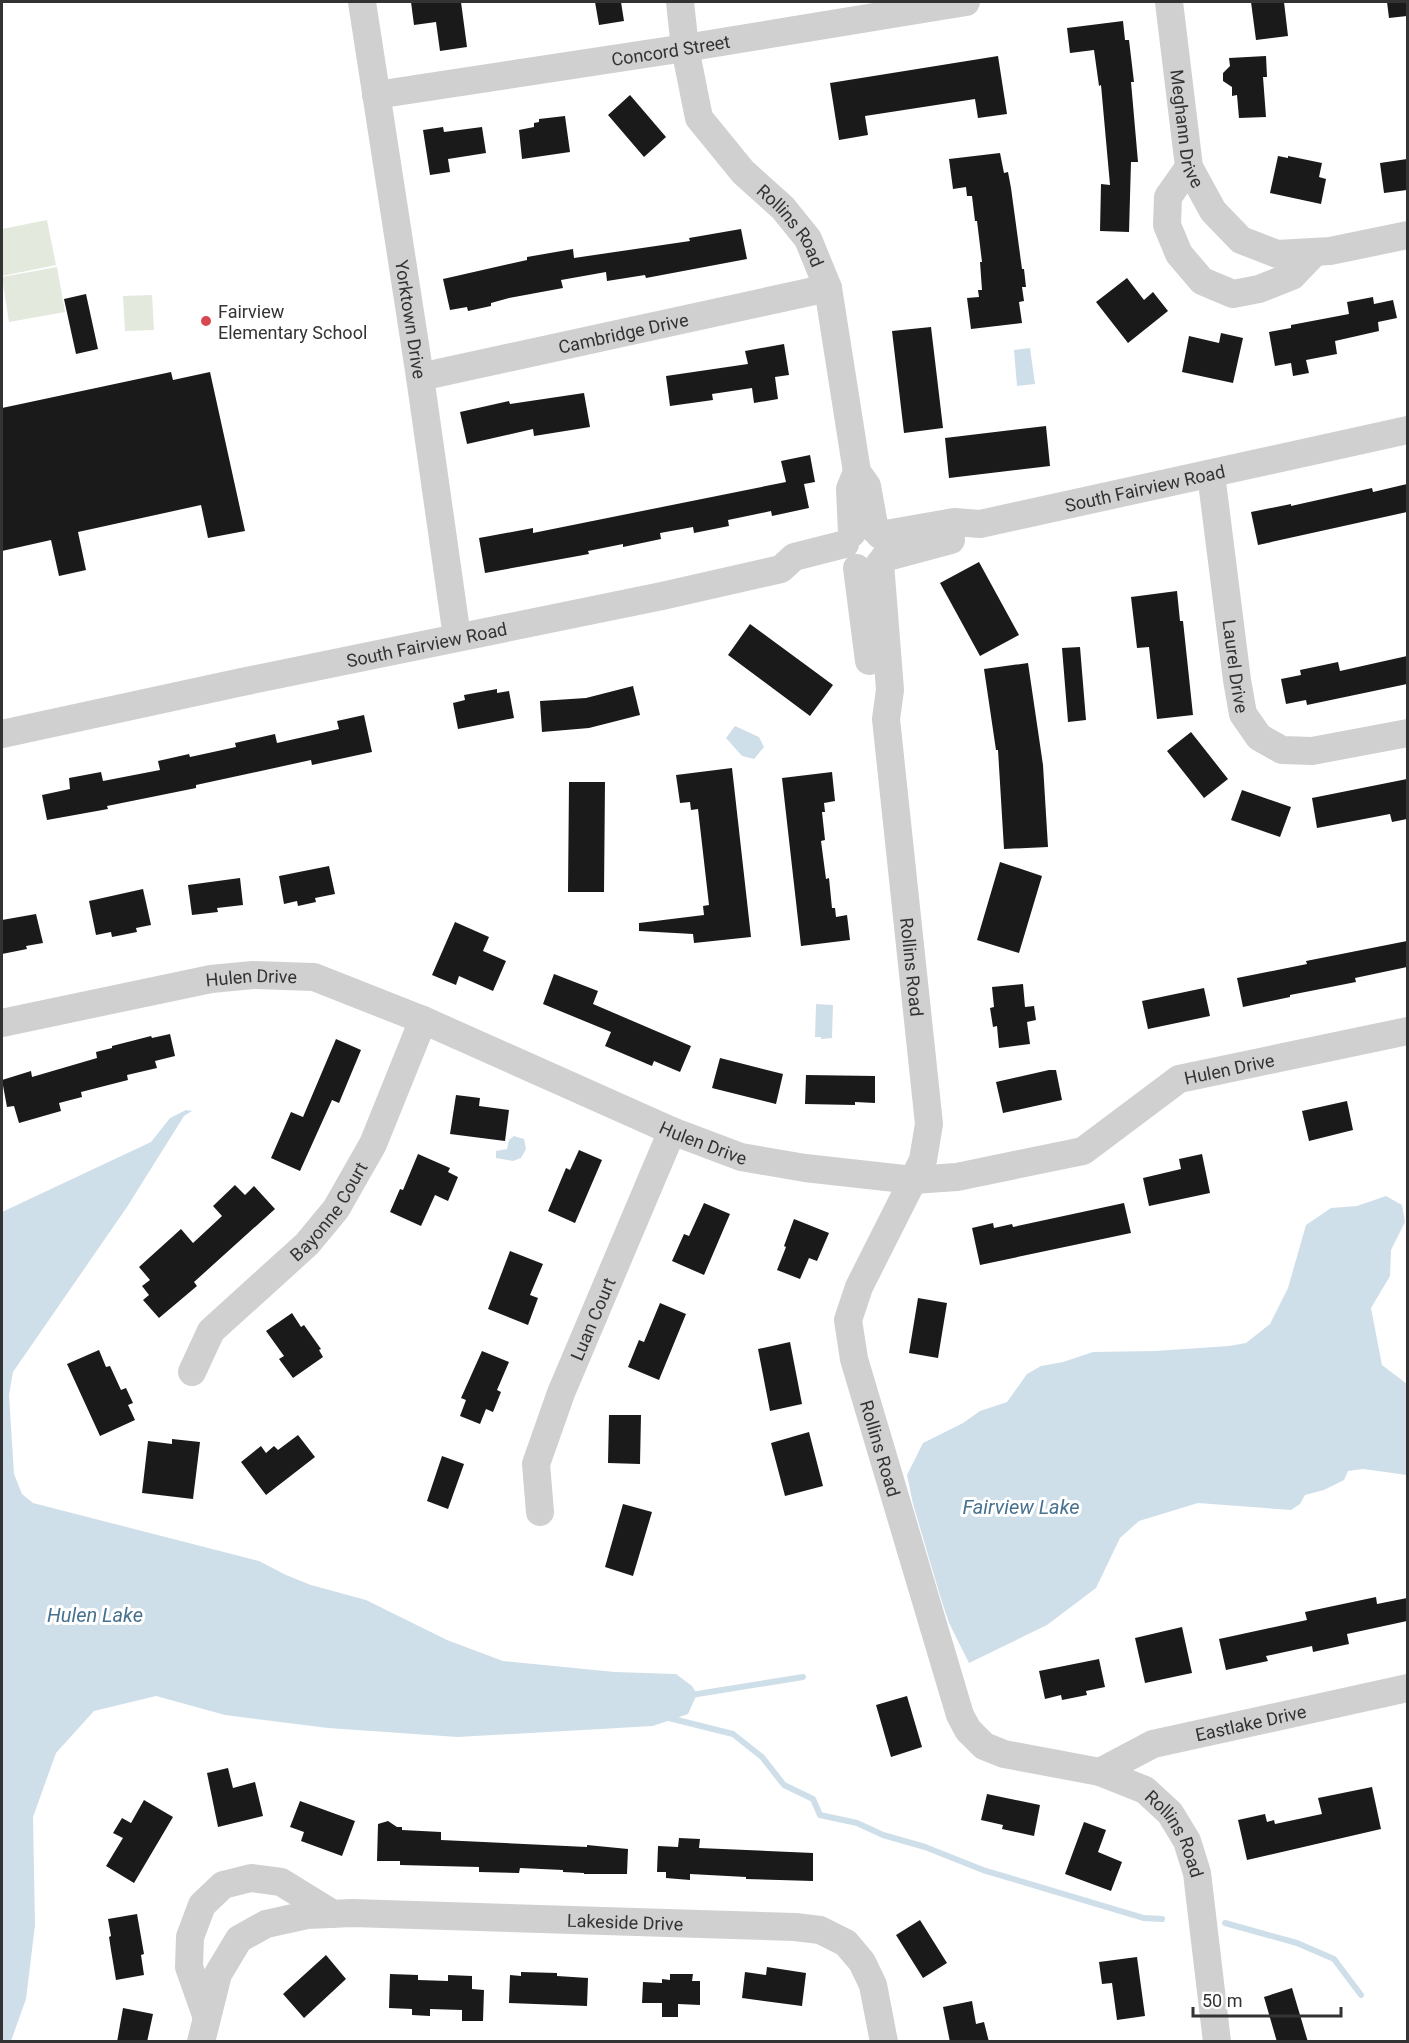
<svg xmlns="http://www.w3.org/2000/svg" width="1409" height="2043" font-family="Roboto,sans-serif">
<style>
.green{fill:#e3e9dd}
.water{fill:#cfdfe9}
.lines{fill:none;stroke-linecap:round;stroke-linejoin:round}
.stream{stroke:#cfdfe9;stroke-width:6}
.building{fill:#1a1a1a}
.minor{stroke:#d0d0d0;stroke-width:28}
.poi-dot{fill:#d74851;stroke:#fff;stroke-width:2}
.labels{text-anchor:middle;dominant-baseline:central;stroke-width:6;stroke-linejoin:round;paint-order:stroke}
.street-label{font-size:18px;fill:#333;stroke:#fff}
.poi-label{font-size:18px;fill:#333;stroke:#fff;text-anchor:start}
.water-label{font-size:20px;font-style:italic;fill:#47728f;stroke:#fff}
</style>
<rect width="100%" height="100%" fill="#fff"/>
<path class="green" d="M47,220L56,265L2,276V229Z
M57,267L65,312L9,322L2,277Z
M152,295L154,330L125,331L123,296Z"/>
<path class="water" d="M1030,348L1035,384L1017,386L1014,350Z
M735,726L759,737L764,747L754,759L742,756L726,738Z
M816,1004L833,1005L832,1038L821,1039V1037H815Z
M186,1110L192,1111L184,1116L127,1207L13,1372L9,1395L14,1474L22,1494L33,1503L259,1561L286,1575L311,1585L366,1600L447,1640L503,1661L615,1672L676,1674L692,1686L697,1694L688,1714L653,1726L458,1737L328,1728L225,1715L156,1696L94,1711L56,1753L33,1817L35,1925L26,1999L11,2041H2V1212L151,1142L170,1118Z
M514,1136L524,1139L526,1149L521,1158L513,1161L496,1158V1151L507,1149L509,1140Z
M1386,1196L1402,1205L1405,1222L1391,1250L1390,1276L1371,1308L1382,1365L1407,1384V1475L1363,1469L1348,1471L1344,1480L1324,1490L1305,1495L1300,1504L1291,1510L1198,1503L1139,1521L1120,1538L1096,1588L1047,1625L969,1663L949,1623L941,1599L913,1504L907,1475L923,1443L963,1423L980,1411L1007,1402L1027,1374L1041,1366L1063,1362L1093,1352L1155,1351L1229,1346L1246,1343L1270,1324L1288,1288L1306,1225L1331,1208L1357,1206Z"/>
<g class="lines">
<path class="stream" d="M691,1695L803,1677
M665,1717L733,1734L762,1757L784,1785L813,1799L820,1815L857,1823L883,1835L925,1847L983,1870L1144,1918L1162,1919
M1225,1923L1297,1943L1334,1959L1361,1995"/>
</g>
<path class="building" d="M411,2H461L467,47L440,51L436,22L414,25Z
M595,2H621L624,21L599,25Z
M1251,2H1284L1288,36L1256,40Z
M1387,2H1407V16L1389,18Z
M1123,21L1125,40H1129L1134,82H1131L1138,162H1131L1129,232L1100,231L1101,184L1110,185L1101,85L1099,86L1094,50L1070,53L1067,28Z
M998,56L1007,114L978,118L975,99L865,116L868,135L839,140L830,83Z
M1266,56L1267,77H1263L1266,117L1239,118L1237,95L1232,96V87L1223,81V73L1230,66L1229,58Z
M630,95L666,137L644,157L608,115Z
M565,116L570,152L522,159L519,130L534,127V123L539,122V119Z
M443,127L444,132L482,127L486,153L448,159L450,172L430,175L423,130Z
M1000,153L1004,173L1008,172L1011,188L1022,269H1024L1026,287H1022L1024,301L1019,302L1022,323L971,329L967,298L979,297L978,290H982L980,262H982L977,221H975L972,196H967L966,187L953,189L949,159Z
M1278,156L1288,158V156L1322,163L1319,177L1326,179L1321,204L1270,193Z
M1407,159V190L1384,193L1380,163Z
M741,229L747,259L646,278L645,275L607,281L606,272L561,280L563,288L509,298L491,303V306L468,311L467,307L450,310L443,279L527,260V257L573,249L574,258L690,241L689,238Z
M1127,278L1144,300L1153,292L1168,311L1128,343L1096,302Z
M86,294L98,349L76,354L64,299Z
M1373,297L1374,304L1393,300L1397,318L1378,322L1379,331L1335,341L1337,354L1306,360L1309,373L1293,376L1291,363L1275,366L1269,332L1291,328V325L1349,314L1347,302Z
M931,327L943,428L904,433L892,331Z
M1221,333L1243,338L1233,383L1182,372L1189,336L1219,343Z
M784,344L789,375L775,377L778,399L754,403L752,388L712,394L713,400L670,406L666,376L748,364L745,351Z
M171,372L173,380L210,372L245,531L208,538L201,505L78,532L86,570L59,576L51,540L2,551V408Z
M584,393L590,427L534,436L533,429L467,444L460,412L509,401L510,404Z
M1046,426L1050,466L949,478L945,438Z
M810,455L815,482L804,484L809,508L772,516L771,511L728,520L729,526L694,533L693,527L660,533L661,539L623,547V544L588,551L589,554L485,573L479,538L533,528V533L786,482L781,461Z
M1407,484V512L1258,545L1251,512L1291,504V506L1372,488L1373,492Z
M979,562L1019,635L980,656L940,583Z
M1177,591L1180,621H1183L1193,715L1157,719L1149,647L1137,648L1131,597Z
M750,624L833,685L810,716L728,655Z
M1080,647L1086,720L1068,722L1062,648Z
M1407,656V684L1307,705L1306,700L1286,704L1281,679L1301,675L1300,670L1338,662L1340,671Z
M1028,663L1043,765L1048,847L1004,849L998,750H996L984,669Z
M633,686L640,715L589,728L542,732L540,701L586,698Z
M497,689V693L509,691L514,718L458,729L453,703L465,700L464,695Z
M364,715L372,752L312,765L311,760L196,785V788L107,806L108,809L47,820L42,795L70,789L69,778L101,772L103,781L160,770L158,761L189,754L190,757L236,747L235,743L275,734L277,743L339,729L337,721Z
M1191,732L1228,779L1204,798L1167,751Z
M732,768L751,937L694,943L693,934L639,931V923L704,915L703,906L709,905L698,809L691,810L690,802L680,803L676,775Z
M832,772L835,801L824,803L825,812H822L825,840L821,841L826,879L829,878L832,908H835L836,917L847,915L850,940L801,946L782,778Z
M1407,779V819L1392,822L1390,814L1317,828L1312,798Z
M569,782H605L604,892H568Z
M1242,790L1291,807L1280,837L1231,820Z
M1000,862L1042,876L1019,953L977,940Z
M329,866L335,894L315,898L316,902L298,906L297,901L284,904L279,876Z
M240,878L243,905L217,908L218,912L192,915L188,885Z
M143,889L151,925L136,928L137,932L112,937L111,932L96,935L89,901Z
M36,914L43,943L26,946L27,949L2,954V920Z
M455,922L489,937L483,951L506,961L493,991L459,976L456,985L432,975Z
M1407,941V967L1355,978L1356,982L1290,995V997L1243,1007L1237,978L1307,964L1306,961Z
M554,974L598,991L593,1004L691,1046L680,1072L654,1061L652,1066L605,1046L611,1032L543,1004Z
M1023,984L1025,1007L1034,1006L1036,1020L1027,1022L1030,1044L999,1048L997,1026L993,1027L990,1008L994,1007L992,987Z
M1204,988L1210,1016L1148,1029L1142,1001Z
M170,1034L175,1056L155,1061L157,1068L127,1075L128,1080L81,1092L82,1097L59,1103L61,1111L19,1123L14,1106L7,1107L2,1080L31,1071L32,1077L97,1058L96,1052L112,1048V1046L151,1036L152,1038Z
M336,1039L361,1050L339,1103L332,1100L300,1171L271,1158L291,1112L303,1117Z
M720,1058L783,1074L776,1104L712,1088Z
M1049,1070H1056L1062,1100L1003,1113L996,1082Z
M806,1075L875,1076V1103L855,1102V1105L805,1104Z
M456,1095L480,1098L479,1106L509,1110L505,1141L450,1134Z
M1347,1101L1353,1130L1309,1141L1302,1111Z
M579,1150L602,1160L575,1223L548,1211L566,1168L570,1170Z
M418,1154L450,1168L448,1172L458,1177L448,1201L435,1195L421,1226L390,1212L400,1189L403,1190Z
M1202,1154L1210,1193L1149,1206L1143,1178L1181,1169L1179,1159Z
M235,1185L245,1195L254,1186L275,1209L194,1282L197,1286L159,1318L143,1300L149,1295L142,1286L150,1280L139,1267L181,1229L193,1243L222,1216L213,1206Z
M704,1203L730,1214L704,1275L672,1261L684,1234L689,1236Z
M1124,1203L1131,1233L980,1265L972,1228L993,1223L994,1228L1012,1224L1013,1227Z
M794,1219L829,1233L817,1261L809,1258L800,1279L777,1270L786,1247L784,1246Z
M510,1251L543,1264L530,1295L538,1298L528,1325L488,1309Z
M918,1298L947,1303L938,1358L909,1353Z
M660,1303L686,1314L659,1380L628,1367L639,1340L644,1342Z
M292,1313L301,1327L304,1325L321,1349L319,1350L323,1357L293,1378L279,1359L284,1356L266,1331Z
M790,1342L802,1404L770,1411L758,1349Z
M99,1350L106,1367L110,1366L121,1390L126,1388L133,1403L128,1405L135,1420L100,1436L67,1364Z
M482,1351L509,1362L497,1390L501,1392L493,1412L486,1409L480,1424L460,1416L466,1400L461,1398Z
M609,1415H641L640,1464L608,1463Z
M809,1432L823,1486L785,1496L771,1443Z
M298,1435L315,1457L266,1495L241,1462L261,1446L266,1453L274,1446L278,1450Z
M172,1439L200,1442L193,1499L142,1493L148,1441L172,1444Z
M442,1456L464,1464L448,1509L427,1501Z
M623,1504L652,1512L633,1576L605,1567Z
M1376,1597L1377,1604L1407,1598V1621L1347,1634L1349,1644L1313,1652L1312,1646L1266,1656L1268,1661L1226,1670L1219,1639L1307,1620L1305,1612Z
M1182,1627L1192,1673L1145,1683L1135,1638Z
M1099,1659L1105,1687L1086,1691L1087,1695L1062,1700L1061,1695L1045,1699L1039,1671Z
M907,1696L922,1747L891,1757L876,1705Z
M228,1768L233,1788L255,1782L263,1816L218,1827L207,1773Z
M1372,1787L1381,1829L1247,1860L1238,1820L1265,1814L1267,1822L1274,1820L1275,1824L1322,1814L1318,1798Z
M987,1794L1040,1805L1034,1836L1002,1829L1003,1825L981,1820Z
M144,1800L173,1817L134,1883L106,1866L123,1838L113,1833L122,1818L131,1823Z
M300,1801L355,1821L342,1856L301,1841L304,1832L290,1827Z
M388,1821L397,1827H402V1830L441,1832V1840L587,1847V1845L628,1849L627,1874H584V1873L563,1872V1870L520,1868L519,1873L479,1872V1867L400,1865V1861H377L378,1824Z
M1084,1822L1106,1830L1098,1852L1122,1862L1111,1891L1065,1874Z
M679,1838L700,1839L699,1848L813,1853V1881L746,1879V1877L690,1874V1880L666,1878V1872H657L658,1846L678,1847Z
M137,1914L144,1954L141,1955L144,1975L116,1980L111,1950L109,1937L111,1936L108,1919Z
M920,1920L947,1963L923,1978L896,1935Z
M326,1955L346,1979L304,2018L283,1994Z
M1137,1957L1145,2016L1117,2020L1112,1983L1102,1984L1099,1962Z
M767,1967L806,1973L802,2006L742,1998L745,1972L766,1975Z
M521,1972L557,1973V1976L588,1978L587,2006L509,2003L510,1975L521,1976Z
M390,1974L418,1975V1980L448,1981V1975L472,1976V1989L484,1990L483,2021H462V2010L430,2009V2016L412,2015V2009L389,2008Z
M670,1974H693L692,1981H700V2005L678,2004V2017H662V2003H642L643,1982L662,1983V1979L670,1980Z
M1292,1988L1308,2042H1277L1264,1997Z
M972,2001L976,2024L984,2022L989,2042H950L943,2007Z
M123,2008L153,2014L147,2042H117Z"/>
<g class="lines">
<g class="minor">
<path id="s1" d="M362,2L420,377L457,637"/>
<path id="s2" d="M680,2L685,48L699,118L743,172L783,208L808,239L828,288L857,472L867,486L875,530"/>
<path id="s3" d="M1169,2L1189,167L1213,211L1241,240L1277,254L1330,251L1408,235"/>
<path id="s4" d="M376,95L685,48L966,2"/>
<path d="M1189,167L1168,197L1167,225L1179,254L1202,281L1233,294L1259,289L1292,276L1314,253"/>
<path id="s5" d="M420,377L828,288"/>
<path id="s6" d="M1211,474L1237,680L1243,714L1259,737L1282,750L1312,751L1408,733"/>
<path d="M852,533L850,489L856,474"/>
<path id="s7" d="M880,535L954,522L980,524L1408,430"/>
<path d="M884,558L951,540"/>
<path id="s8" d="M880,563L890,690L886,719L929,1124L923,1160L859,1287L848,1320L854,1359L960,1715L968,1730L984,1746L1004,1754L1100,1772L1145,1790L1170,1813L1187,1841L1197,1873L1217,2042"/>
<path d="M857,568L869,661"/>
<path id="s9" d="M2,734L242,682L662,596L781,569L794,557L845,544"/>
<path id="s10" d="M2,1023L211,979L253,975L314,977L423,1020L672,1131L741,1157L805,1168L913,1180L957,1177L1083,1151L1179,1079L1408,1031"/>
<path id="s11" d="M192,1372L211,1331L307,1244L336,1209L373,1144L423,1020"/>
<path id="s12" d="M540,1512L536,1464L561,1393L672,1131"/>
<path id="s13" d="M1100,1772L1153,1744L1408,1688"/>
<path d="M206,2015L189,1967L190,1937L202,1905L223,1885L251,1878L281,1882L333,1914"/>
<path id="s14" d="M201,2042L218,1974L239,1939L266,1924L307,1915L352,1913L795,1927L820,1930L846,1943L862,1962L873,1985L884,2042"/>
</g>
</g>
<circle class="poi-dot" cx="206" cy="321" r="6"/>
<g class="labels">
<g class="street-label">
<text stroke="none"><textPath href="#s4" startOffset="298">Concord Street</textPath></text>
<text stroke="none"><textPath href="#s3" startOffset="128">Meghann Drive</textPath></text>
<text stroke="none"><textPath href="#s2" startOffset="260">Rollins Road</textPath></text>
<text stroke="none"><textPath href="#s1" startOffset="321">Yorktown Drive</textPath></text>
<text stroke="none"><textPath href="#s5" startOffset="208">Cambridge Drive</textPath></text>
<text stroke="none"><textPath href="#s7" startOffset="270">South Fairview Road</textPath></text>
<text stroke="none"><textPath href="#s9" startOffset="434">South Fairview Road</textPath></text>
<text stroke="none"><textPath href="#s6" startOffset="194">Laurel Drive</textPath></text>
<text stroke="none"><textPath href="#s8" startOffset="406">Rollins Road</textPath></text>
<text stroke="none"><textPath href="#s10" startOffset="254">Hulen Drive</textPath></text>
<text stroke="none"><textPath href="#s10" startOffset="1298">Hulen Drive</textPath></text>
<text stroke="none"><textPath href="#s10" startOffset="740">Hulen Drive</textPath></text>
<text stroke="none"><textPath href="#s11" startOffset="214">Bayonne Court</textPath></text>
<text stroke="none"><textPath href="#s12" startOffset="204">Luan Court</textPath></text>
<text stroke="none"><textPath href="#s8" startOffset="910">Rollins Road</textPath></text>
<text stroke="none"><textPath href="#s13" startOffset="160">Eastlake Drive</textPath></text>
<text stroke="none"><textPath href="#s8" startOffset="1450">Rollins Road</textPath></text>
<text stroke="none"><textPath href="#s14" startOffset="502">Lakeside Drive</textPath></text>
</g>
<g class="poi-label">
<text x="218" y="311">Fairview<tspan x="218" dy="21">Elementary School</tspan></text>
</g>
<g class="water-label">
<text x="1021" y="1507">Fairview Lake</text>
<text x="95" y="1615">Hulen Lake</text>
</g>
</g>
<rect width="1409" height="2043" fill="none" stroke="#333333" stroke-width="6"/>
<path d="M1193 2007v9h148v-9" fill="none" stroke="#333333" stroke-width="3"/>
<text x="1202" y="2007" font-size="18" fill="#333333" stroke="#ffffff" stroke-width="4.5" paint-order="stroke">50 m</text>
</svg>
